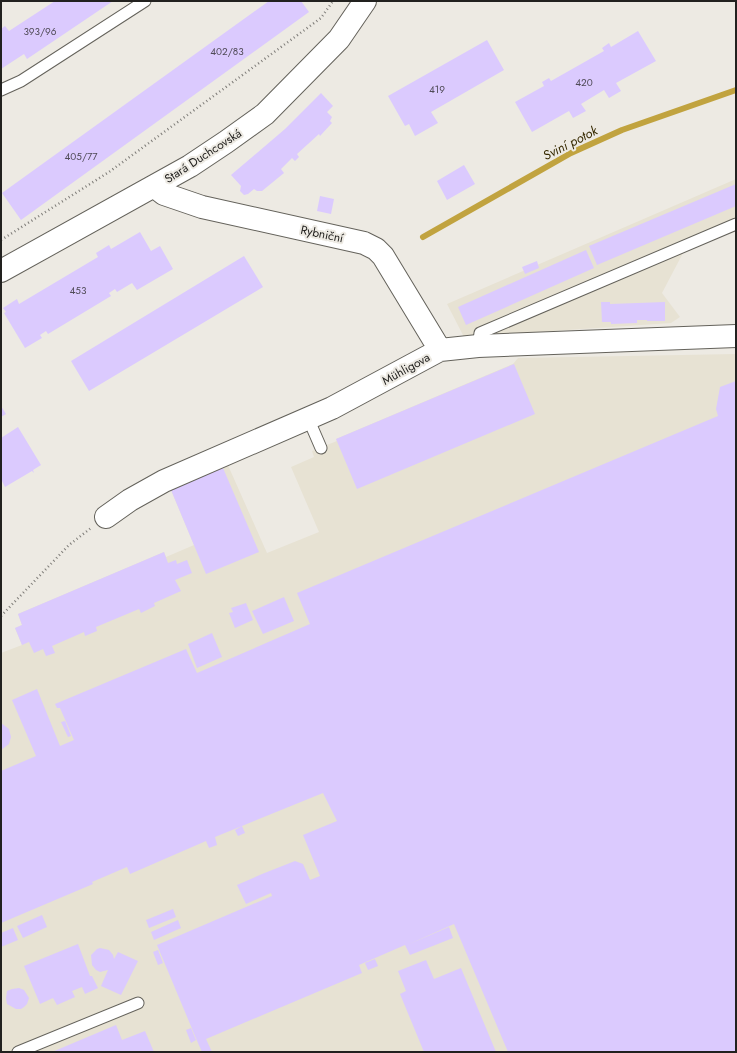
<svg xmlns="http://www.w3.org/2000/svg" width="737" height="1053" font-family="Jost,sans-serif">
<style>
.built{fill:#e7e2d3}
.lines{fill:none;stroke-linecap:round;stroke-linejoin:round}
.stream{stroke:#c1a33f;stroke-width:6}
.building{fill:#dbcafe}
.service-casing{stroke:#64625b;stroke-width:13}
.minor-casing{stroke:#64625b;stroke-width:24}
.path{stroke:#7e7c78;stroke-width:2.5;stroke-dasharray:1 3;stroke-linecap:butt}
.service{stroke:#fff;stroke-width:11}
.minor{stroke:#fff;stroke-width:22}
.labels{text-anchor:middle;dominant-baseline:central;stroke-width:4;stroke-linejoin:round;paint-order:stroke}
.number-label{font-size:10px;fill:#504b57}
.street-label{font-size:12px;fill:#22211f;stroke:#edeae3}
.water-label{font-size:13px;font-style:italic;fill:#372a00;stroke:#edeae3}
</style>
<rect width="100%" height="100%" fill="#edeae3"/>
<path class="built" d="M736,179V230L683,253L662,293L680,317L671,323L464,337L447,304Z
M736,354V1052H1V653L22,645L15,628L22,625L18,614L164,552L166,557L194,545L171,490L227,463L267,553L319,532L291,467L314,457L312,451L337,441L336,439L513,364L518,358Z"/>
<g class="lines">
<path class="stream" d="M423,237L571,153L622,130L736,90"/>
</g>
<path class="building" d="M55,1H113L27,59L24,54L1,69V29L5,26L9,31Z
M269,1H301L309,12L21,220L2,193Z
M638,31L656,61L616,83L621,91L609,98L604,90L581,104L586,111L573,118L569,111L532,132L515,102L544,86L542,82L549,78L551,81L604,51L602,48L609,43L611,47Z
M487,40L504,70L431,112L438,123L415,136L409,124L405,126L388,96Z
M321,93L333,106L327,112L332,117L330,121L332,123L320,136L319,134L297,154L299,157L295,161L292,158L281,169L284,173L262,191H257L254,189L248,194L244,195L240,191L241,186L231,175L285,129Z
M464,165L475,184L447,200L437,181Z
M736,184V206L597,265L589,246Z
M320,196L334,199L331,214L317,211Z
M140,232L151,251L160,246L173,269L137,290L132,283L117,292L115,289L109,293L111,296L48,334L46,331L40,335L42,338L25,348L4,313L6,312L3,308L17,299L19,304L98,257L96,253L109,245L111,249Z
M586,250L594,268L466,325L458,307Z
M244,256L263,287L89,391L71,361Z
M537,261L539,268L525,274L522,267Z
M601,302H610V304L665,302V321H647V320H637V323L611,324V322H602Z
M514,364L535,414L357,489L336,439Z
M736,381V1052H508L454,924L407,945L449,927L453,938L410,955L405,945L359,965L362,973L206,1039L212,1052H202L198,1043L204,1041L198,1043L157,945L272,896L271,893L246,904L237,885L262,874L295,861L303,864L310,880L320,876L303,835L337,821L323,793L215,837L217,845L209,848L206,841L130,874L127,867L92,882L93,884L1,923V771L36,756L12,700L37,689L60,746L74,740L60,708H57L55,704L186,649L197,673L310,624L297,593L718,416L716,409L720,387Z
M1,406L6,414L1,417Z
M18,427L41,465L33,470L34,473L32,471L5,487L1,479V438Z
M223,468L259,552L206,574L171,490Z
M164,552L168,563L176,560L177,564L187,560L192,573L175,580L181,591L154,603L155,606L141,613L139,609L96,627L97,631L85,636L84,632L52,646L55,653L46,656L43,649L34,653L29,642L22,645L15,628L22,625L18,614Z
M284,597L294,621L263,634L252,611Z
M246,603L253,620L235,628L229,613L233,612L231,608Z
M212,633L222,657L197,668L188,644Z
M65,721L71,736L68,737L61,722Z
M1,723L9,729L11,737L9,744L1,750Z
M242,826L245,833L238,836L235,830Z
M173,909L176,917L149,928L146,920Z
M42,915L47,927L23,938L17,926Z
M178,920L181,928L154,940L151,932Z
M13,928L18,940L1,947V933Z
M78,944L90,976H92L98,988L85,994L82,987L72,991L75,997L57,1005L53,998L40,1004L24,966Z
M100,948L109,950L113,955L114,959L118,952L138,961L121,995L101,986L108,970L100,972L96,970L92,965L91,955L97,949Z
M158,950L163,963L158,965L153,952Z
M375,959L378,966L368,970L365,963Z
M426,960L434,979L461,968L496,1052H424L400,994L406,991L398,971Z
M19,988L24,990L29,998L27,1004L24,1007L21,1009H16L7,1004L6,998L7,991L12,989Z
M116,1025L122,1040L145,1031L154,1052H52Z
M191,1028L196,1040L191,1043L186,1030Z"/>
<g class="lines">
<g class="service-casing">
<path id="service" d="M1,90L21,81L145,1
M478,346L480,333L736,224
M308,418L321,448
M18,1052L138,1003"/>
</g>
<g class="minor-casing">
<path id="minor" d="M155,187L164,194L202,207L364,243L376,249L383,256L440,350
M1,271L190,166L226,142L265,114L339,39L365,1
M106,517L130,500L164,481L332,408L440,350L478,346L736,336"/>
</g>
<path class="path" d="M1,240L109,172L321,18L333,1
M1,616L69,545L91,528"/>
<use href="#service" class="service"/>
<use href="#minor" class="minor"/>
</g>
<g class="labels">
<g class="number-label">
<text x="40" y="31">393/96</text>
<text x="227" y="51">402/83</text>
<text x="584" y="82">420</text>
<text x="437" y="89">419</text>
<text x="81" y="156">405/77</text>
<text x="78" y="290">453</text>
</g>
<g class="street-label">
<text transform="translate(203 156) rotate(-33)">Stará Duchcovská</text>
<text transform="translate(322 234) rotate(12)">Rybniční</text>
<text transform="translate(406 369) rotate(-29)">Mühligova</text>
</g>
<g class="water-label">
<text transform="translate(570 143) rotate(-27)">Sviní potok</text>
</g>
</g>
<rect width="737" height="1053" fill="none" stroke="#22211f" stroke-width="4"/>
</svg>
